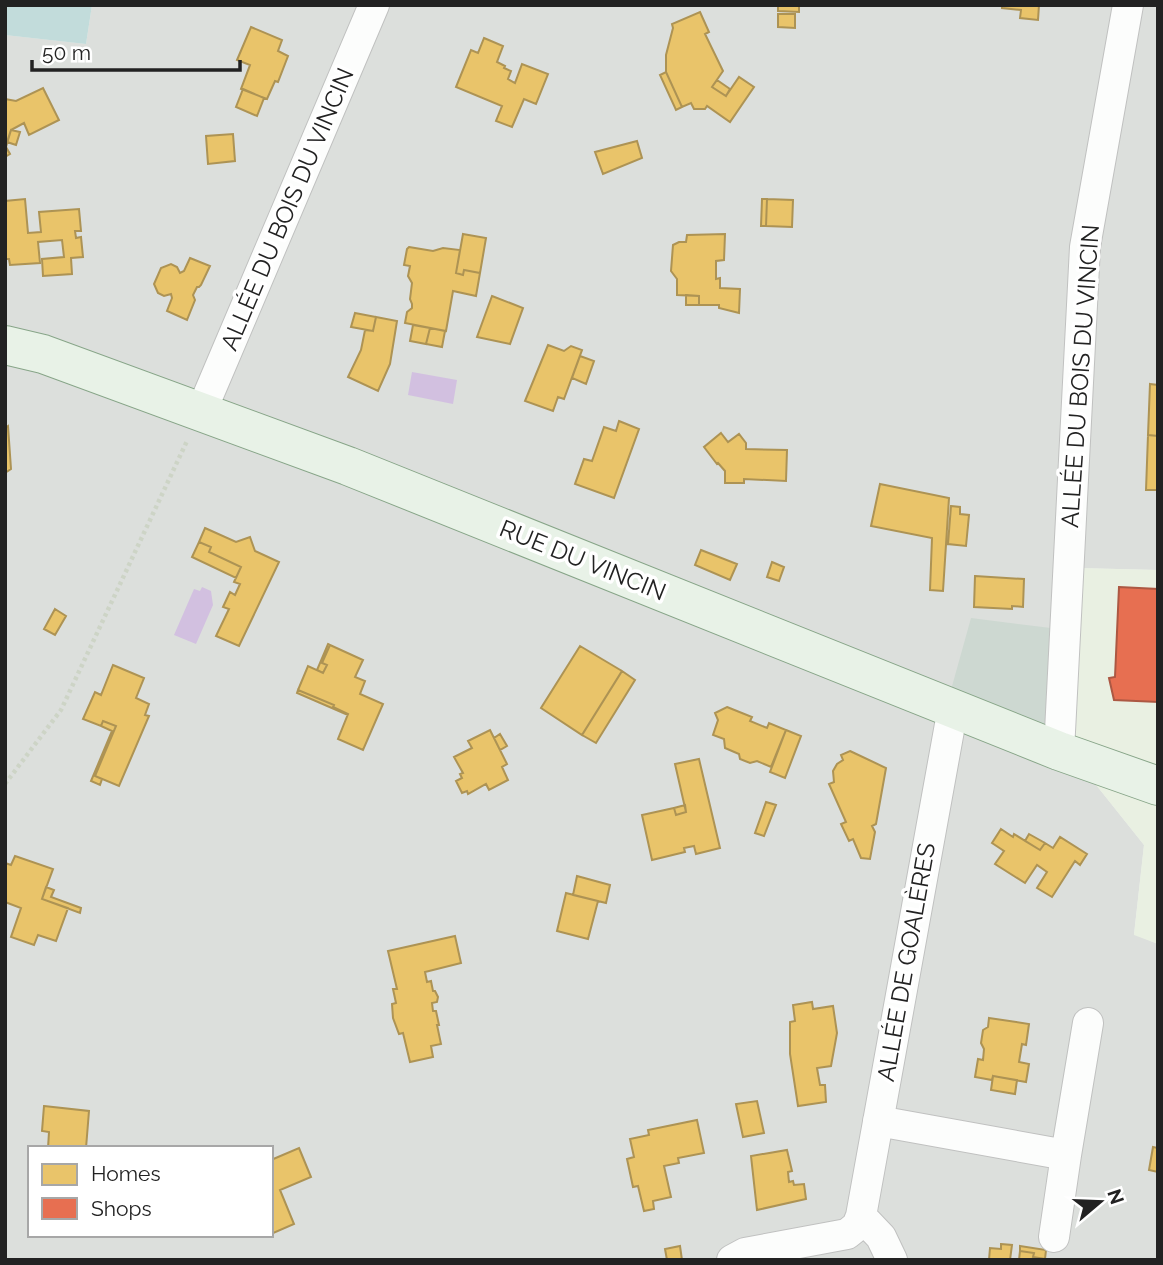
<svg xmlns="http://www.w3.org/2000/svg" width="1163" height="1265" font-family="Raleway,sans-serif">
<style>
.residential{fill:#dcdfdc;fill-rule:evenodd}
.commercial{fill:#e9f0e2}
.construction{fill:#cdd8d1}
.forest{fill:#c2dcdb}
.water{fill:#d2c0e0}
.homes{fill:#e9c46a;stroke:#ad9354;stroke-width:2}
.shops{fill:#e76f51;stroke:#ac5843;stroke-width:2}
.lines{fill:none;stroke-linecap:round;stroke-linejoin:round}
.minor-casing{stroke:#c0c1c0;stroke-width:32}
.major-casing{stroke:#87a588;stroke-width:40}
.path{stroke:#cdd4c6;stroke-width:4.5;stroke-dasharray:3.5 3.5;stroke-linecap:butt}
.minor{stroke:#fcfdfc;stroke-width:30}
.major{stroke:#e8f2e7;stroke-width:38}
.labels{text-anchor:middle;dominant-baseline:central;stroke-width:7;stroke-linejoin:round;paint-order:stroke}
.street-label{font-size:24px;fill:#222;stroke:#fff}
</style>
<rect width="100%" height="100%" fill="#ebefeb"/>
<path class="residential" d="M92,5H1158V570L1077,568L1069,751L1144,845L1134,934L1158,944V1260H5V35L86,44ZM30,1148H271V1235H30Z"/>
<path class="commercial" d="M1077,568L1158,570V944L1134,935L1144,845L1069,751Z"/>
<path class="construction" d="M971,618L1059,629L1051,738L949,697Z"/>
<path class="forest" d="M5,5H92L86,44L5,35Z"/>
<path class="water" d="M412,372L457,380L453,404L408,395Z
M202,587L211,591L213,605L196,644L174,635L194,589L200,591Z"/>
<path class="homes" d="M778,5H799V12L778,11Z
M1002,5H1039L1038,20L1020,18L1021,10L1002,8Z
M700,12L709,32L705,34L723,71L712,87L726,96L739,77L754,87L730,122L707,106L705,109H694L691,103L682,107L666,72V55L673,28L672,24Z
M778,14H795V28L778,27Z
M251,27L282,40L278,51L288,56L278,82L275,81L267,99L241,89L250,65L237,60Z
M484,38L503,46L497,62L505,66L504,68L511,71L508,79L515,83L522,64L548,74L536,104L524,99L512,127L496,121L502,106L456,87L471,50L478,53Z
M666,72L682,107L676,110L660,75Z
M717,80L730,89L726,96L712,87Z
M43,88L59,120L29,135L24,123L11,130L6,147L10,154L5,157V99L16,101Z
M243,89L264,98L257,116L236,107Z
M11,130L20,132L16,145L7,142Z
M233,134L235,161L208,164L206,136Z
M637,141L642,158L603,174L595,152Z
M25,199L28,233L41,232L39,212L79,209L81,231H75L76,238L81,237L83,257L71,258L72,274L43,276L42,259L64,257L62,240L38,242L40,263L10,265L9,259H5V201Z
M762,199H767L766,226H761Z
M767,199L793,200L792,227L766,226Z
M463,234L486,238L480,273L464,270L463,275L456,273Z
M725,234L724,260L716,261V279L720,278V288L740,289L739,313L719,308V305H699V296L677,295V279L671,271L673,245L679,242H686L687,235Z
M409,247L433,251L443,248L460,250L456,273L463,275L464,270L480,273L476,296L453,291L446,331L405,323L407,312L412,308V304L410,299L412,283L408,276L410,266L404,265L407,249Z
M190,258L210,266L201,285L199,287H197L193,295L195,300L187,320L167,311L172,298L171,294L164,296L158,293L154,284L161,268L171,264L177,267L180,273L184,271Z
M686,295L699,296V305H686Z
M492,296L523,308L510,344L477,337Z
M355,313L376,317L373,331L351,327Z
M376,317L397,321L390,364L378,391L348,377L361,350L365,330L373,331Z
M413,325L430,328L426,344L410,341Z
M430,328L445,331L442,347L426,344Z
M548,345L564,351L571,346L582,350L564,399L558,397L553,411L525,401Z
M580,356L594,361L586,384L572,378Z
M1150,384L1158,385V436L1148,435Z
M619,421L639,429L614,498L575,484L584,459L592,461L604,427L616,431Z
M8,426L11,469L5,473V428Z
M721,433L728,442L739,434L746,443V449L787,450L786,481L744,479V483H725V471L718,463L717,464L704,447Z
M1148,435L1158,436V490H1146Z
M880,484L949,498L943,591L930,590L932,538L871,526Z
M951,506L960,507V514L969,515L966,546L948,544Z
M205,528L236,542L250,537L255,551L279,562L239,646L216,636L229,609L223,607L230,592L235,595L240,584L234,582L241,567L209,552L211,547L199,542Z
M199,542L211,547L209,552L241,567L236,578L192,557Z
M701,550L737,564L730,580L695,565Z
M772,562L784,567L779,581L767,577Z
M975,576L1024,579L1023,607L1012,606V609L974,607Z
M55,609L66,616L55,635L44,629Z
M328,644L330,645L322,663L327,665L323,673L317,670Z
M330,645L363,660L355,677L365,681L360,694L383,704L363,750L338,739L348,714L333,707L334,705L298,690L308,666L323,673L327,665L322,663Z
M580,646L622,671L582,735L541,708Z
M113,665L144,678L136,698L149,704L145,715L149,716L119,786L95,776L116,726L103,721L101,726L83,719L95,692L101,695Z
M622,671L635,680L596,743L582,735Z
M298,690L334,705L333,707L348,715L297,693Z
M727,707L752,717L750,721L767,728L769,723L786,730L771,767L757,761L750,763L740,759L739,754L725,748L724,739L713,735L718,720L715,713Z
M103,721L116,726L95,776L102,779L100,785L91,781L112,731L101,726Z
M490,730L507,764L502,767L508,780L489,790L486,784L468,794L467,791L462,793L456,781L462,778L460,774L463,773L454,757L472,748L468,741Z
M786,730L801,736L785,778L770,772Z
M500,734L507,746L500,750L494,738Z
M850,751L886,768L876,824L872,826L875,832L870,859L861,858L853,839L849,841L841,824L846,822L829,784L834,782L833,771L837,764L843,760L841,755Z
M699,759L720,848L696,854L694,846L684,848L685,852L652,860L642,815L674,808L676,815L686,812L675,764Z
M766,802L776,805L764,836L755,833Z
M685,805L686,812L676,815L674,808Z
M1001,829L1013,837L1014,834L1040,850L1045,843L1053,848L1060,837L1087,854L1080,865L1075,861L1052,897L1037,888L1047,872L1037,865L1025,883L995,864L1004,851L992,843Z
M1029,834L1045,843L1040,850L1025,841Z
M15,856L53,869L42,899L68,908L56,941L38,935L34,945L11,937L21,908L5,902V863L11,865Z
M577,876L610,885L606,903L573,895Z
M46,887L54,890L51,897L81,908L80,913L42,899Z
M566,893L598,901L588,939L557,931Z
M455,936L461,963L425,972L427,982L431,981L433,991H435L438,997L437,1002L432,1003L433,1011H436L439,1025H437L441,1044L431,1046L433,1057L410,1062L403,1033L399,1034L393,1018L392,1004L396,1003L393,989H397L388,951Z
M812,1002L813,1009L833,1006L837,1033L831,1066L817,1068L820,1085H825L826,1102L798,1106L790,1054V1022L795,1021L793,1005Z
M989,1018L1029,1024L1026,1045L1022,1044L1019,1062L1029,1064L1026,1082L993,1076L992,1080L975,1077L978,1059L983,1060L984,1049L981,1043L983,1030L988,1027Z
M993,1076L1017,1080L1015,1094L991,1090Z
M757,1101L764,1133L743,1137L736,1104Z
M44,1106L89,1111L86,1148H48L49,1132L42,1131Z
M697,1120L704,1153L678,1158L679,1163L664,1166L671,1197L653,1201L654,1209L644,1211L638,1186L633,1187L627,1159L634,1157L630,1139L649,1135L648,1130Z
M1153,1147L1158,1148V1172L1149,1170Z
M299,1148L311,1177L280,1190L294,1224L271,1234V1160Z
M787,1150L792,1171L788,1172L789,1182L793,1181L794,1185L804,1184L806,1199L757,1210L751,1156Z
M1001,1244L1012,1245L1010,1260H989L990,1248L1001,1249Z
M680,1246L682,1260H667L665,1249Z
M1020,1246L1046,1250L1045,1259L1033,1257L1034,1253L1020,1251Z
M1020,1251L1034,1253L1033,1257L1045,1260H1019Z"/>
<path class="shops" d="M1119,587L1158,589V702L1114,700L1109,678L1115,677Z"/>
<g class="lines">
<g class="minor-casing">
<path id="minor" d="M201,412L374,5
M1059,751L1085,247L1128,5
M878,1121L1066,1155L1088,1023
M861,1216L881,1237L892,1260
M1054,1237L1066,1155
M732,1260L745,1253L847,1234L857,1226L861,1216L953,708"/>
</g>
<g class="major-casing">
<path id="major" d="M5,345L43,354L348,466L1059,751L1158,786"/>
</g>
<path class="path" d="M5,784L61,710L187,441"/>
<use href="#minor" class="minor"/>
<use href="#major" class="major"/>
</g>
<g class="labels">
<g class="street-label">
<text transform="translate(287 209) rotate(-67)">ALLÉE DU BOIS DU VINCIN</text>
<text transform="translate(1080 376) rotate(-86)">ALLÉE DU BOIS DU VINCIN</text>
<text transform="translate(583 560) rotate(22)">RUE DU VINCIN</text>
<text transform="translate(906 962) rotate(-80)">ALLÉE DE GOALÈRES</text>
</g>
</g>
<rect width="1163" height="1265" fill="none" stroke="#222222" stroke-width="14"/>
<rect x="28" y="1146" width="245" height="91" fill="#ffffff" stroke="#a7a7a7" stroke-width="2"/>
<rect x="42" y="1164" width="35" height="21" fill="#e9c46a" stroke="#a7a7a7" stroke-width="2"/>
<text x="91" y="1181" font-size="21" fill="#222222">Homes</text>
<rect x="42" y="1198" width="35" height="21" fill="#e76f51" stroke="#a7a7a7" stroke-width="2"/>
<text x="91" y="1216" font-size="21" fill="#222222">Shops</text>
<g transform="translate(1100 1202) rotate(71)" stroke="#ffffff" stroke-width="5" paint-order="stroke">
<path d="M0-5L12 26L0 18L-12 26Z" fill="#222222"/>
<text y="-10" font-size="19" font-weight="bold" text-anchor="middle" fill="#222222">N</text>
</g>
<path d="M32 60v10h208v-10" fill="none" stroke="#222222" stroke-width="3.5"/>
<text x="42" y="60" font-size="21" fill="#222222" stroke="#ffffff" stroke-width="5" paint-order="stroke">50 m</text>
</svg>
